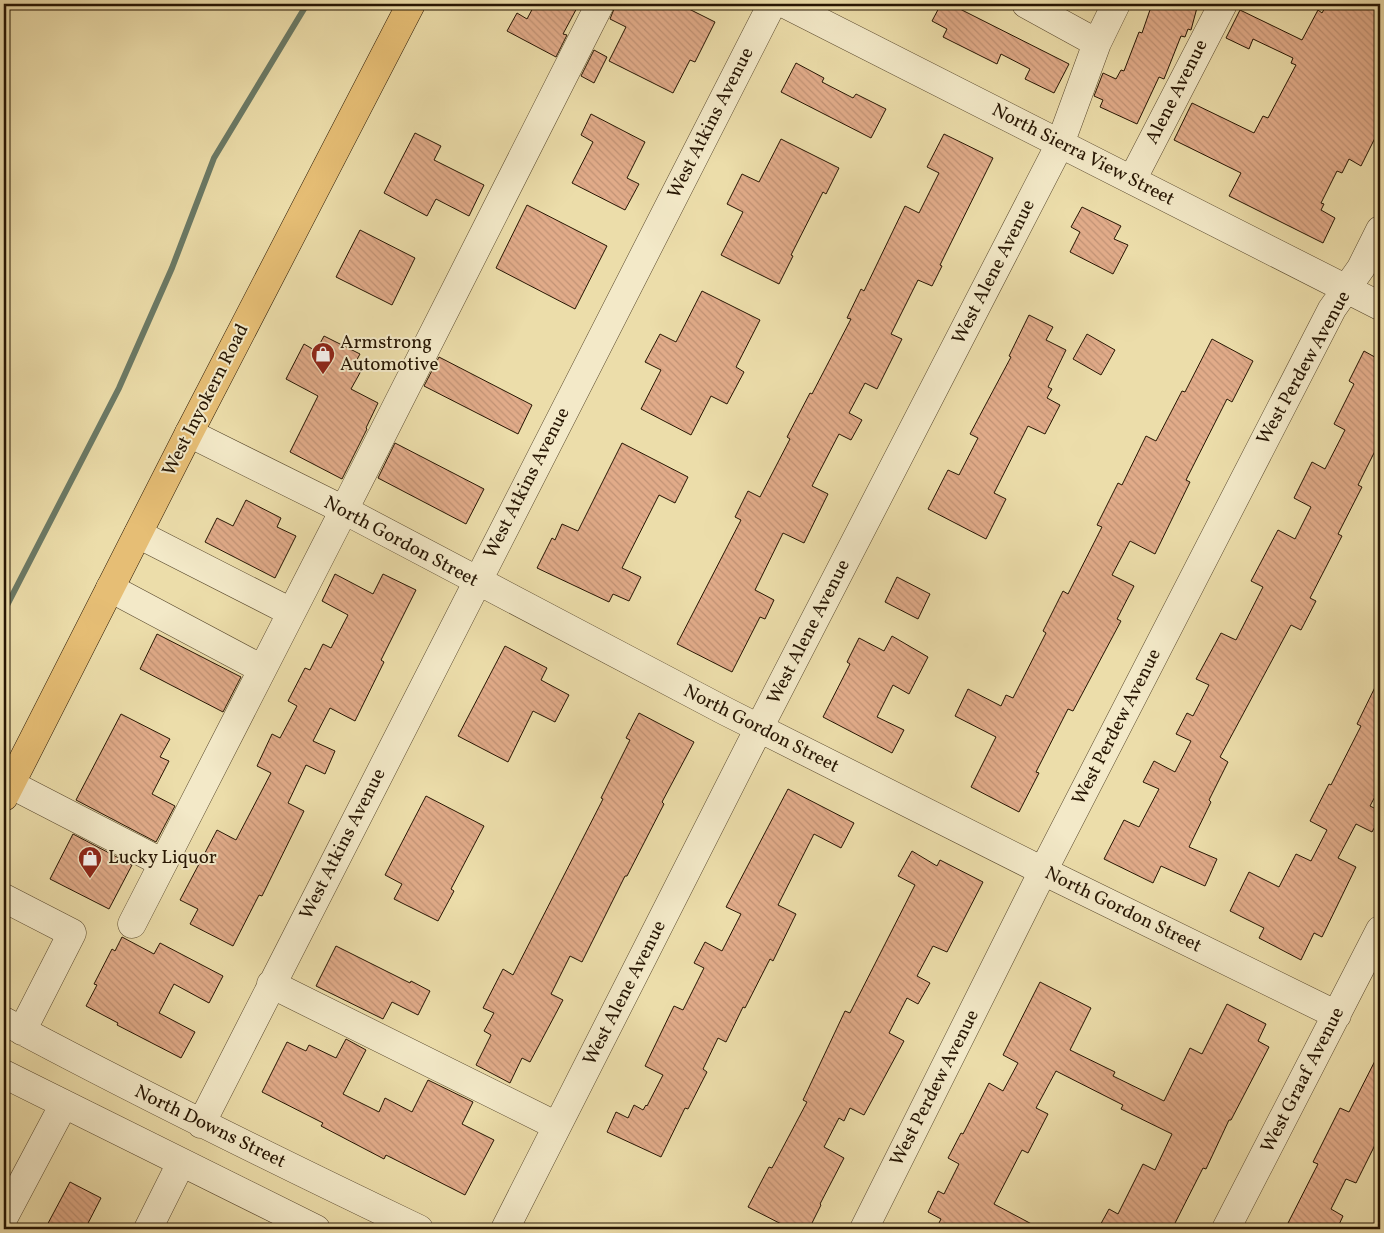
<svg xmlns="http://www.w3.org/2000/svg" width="1384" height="1233" font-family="Vollkorn,serif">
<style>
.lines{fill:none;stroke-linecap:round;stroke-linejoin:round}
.stream{stroke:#6b7a66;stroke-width:6}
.building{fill:url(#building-back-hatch);stroke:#271603}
.minor-casing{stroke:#58482d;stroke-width:29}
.major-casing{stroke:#271603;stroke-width:29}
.minor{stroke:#f3e9c8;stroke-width:28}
.major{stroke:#e6be75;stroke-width:28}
.labels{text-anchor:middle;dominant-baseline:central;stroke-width:4;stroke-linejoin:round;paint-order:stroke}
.street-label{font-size:19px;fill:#271603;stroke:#f3e9c8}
.poi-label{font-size:19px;fill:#271603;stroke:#f3e9c8;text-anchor:start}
</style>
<defs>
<pattern id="building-back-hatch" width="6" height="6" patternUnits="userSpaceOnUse" patternTransform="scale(1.25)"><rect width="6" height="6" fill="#e1ab89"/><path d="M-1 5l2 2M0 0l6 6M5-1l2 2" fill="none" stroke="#c19275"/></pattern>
</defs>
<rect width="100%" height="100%" fill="#ecddaa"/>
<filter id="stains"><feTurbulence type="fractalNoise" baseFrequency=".004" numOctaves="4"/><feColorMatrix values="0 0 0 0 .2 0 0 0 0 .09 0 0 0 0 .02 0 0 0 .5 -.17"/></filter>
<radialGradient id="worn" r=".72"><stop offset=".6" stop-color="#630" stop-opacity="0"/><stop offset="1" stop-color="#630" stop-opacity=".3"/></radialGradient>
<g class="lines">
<path class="stream" d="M4,611L119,388L172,268L214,158L307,4"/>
</g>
<path class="building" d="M535,4H579L563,34L567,35L556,57L507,31L517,13L527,19Z
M616,4H679L715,22L695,62L690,60L673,93L609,61L626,27L610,19Z
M941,4H950L1069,64L1054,93L1025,79L1030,69L1001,54L997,64L943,37L947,29L932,21Z
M1152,4H1198L1191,30L1188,29L1185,37L1181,36L1164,79L1159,77L1137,124L1100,107L1103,100L1094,96L1103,73L1116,79L1121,70L1124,71L1139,32L1142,33Z
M1327,4H1380V88L1376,97L1380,100V128L1361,166L1349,159L1342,173L1337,171L1321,203L1324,204L1321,210L1335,218L1323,243L1229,196L1241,173L1174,140L1192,103L1254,133L1263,116L1268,118L1296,65L1291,63L1293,58L1253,39L1249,49L1226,38L1240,10L1302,40L1318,10L1322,13Z
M594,50L607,57L594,83L581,76Z
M796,63L824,78L822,82L853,98L856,94L886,109L871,138L781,92Z
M591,114L645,142L627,178L639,184L625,210L572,183L593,142L581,135Z
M415,133L441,146L434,160L484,185L469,216L436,199L427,216L384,193Z
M944,134L993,158L940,265L942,266L932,286L918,280L891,334L902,339L877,389L865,383L849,413L862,420L851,440L839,434L812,486L828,494L804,543L783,533L755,590L774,600L765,619L760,617L732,672L677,644L741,520L735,517L748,491L760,497L790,439L787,437L810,393L812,394L851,319L847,318L861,289L864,291L905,206L919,213L939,173L927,167Z
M781,139L839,168L826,194L823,192L791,255L793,256L779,284L721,255L743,212L727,204L742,174L759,182Z
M527,205L607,246L575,309L496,268Z
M1082,207L1121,226L1114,239L1128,245L1113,274L1070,252L1080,232L1071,227Z
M360,230L415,258L392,305L336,277Z
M702,291L760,320L736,367L744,372L727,404L711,396L691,435L641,409L661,370L645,362L660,334L676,342Z
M1029,315L1053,327L1046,340L1066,350L1048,387L1052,389L1047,398L1060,405L1045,434L1028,426L994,493L1006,499L986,539L928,509L948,470L959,475L978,438L970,434L1011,357L1009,356Z
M1087,334L1115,350L1101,375L1073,359Z
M324,336L360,354L353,367L361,371L351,389L378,403L366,428L367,429L342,479L290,452L318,396L286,379L304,344L316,351Z
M1212,339L1253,361L1232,402L1227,399L1186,480L1190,482L1155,554L1130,541L1112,575L1134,586L1117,619L1121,621L1073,711L1068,709L1036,772L1039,773L1019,812L971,787L996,737L955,716L968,689L1001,706L1006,695L1013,698L1046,633L1043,631L1063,591L1068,594L1102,527L1097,525L1118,483L1122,485L1146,436L1156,441L1182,391L1185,392Z
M1364,351L1380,360V441L1358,485L1362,487L1338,534L1342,536L1310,598L1316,601L1301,630L1291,625L1220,757L1228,762L1209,800L1211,802L1189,847L1217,859L1205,886L1161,866L1153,883L1104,859L1124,820L1139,827L1159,789L1143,782L1154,761L1175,772L1191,741L1176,734L1187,713L1193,716L1209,685L1196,679L1221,633L1236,640L1263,587L1251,581L1278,530L1295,539L1311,507L1294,498L1312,462L1325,469L1345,430L1334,424L1354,384L1349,381Z
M439,357L532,405L518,434L424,386Z
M395,443L484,489L466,524L378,478Z
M622,443L688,477L675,503L659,495L622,568L641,577L629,601L613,594L609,602L537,568L552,538L555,540L562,524L578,531Z
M246,500L281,518L277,527L296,536L275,578L205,542L217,518L233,526Z
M335,574L373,594L383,574L416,590L381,660L384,662L355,721L330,708L313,741L335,751L325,774L306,765L288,803L304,811L262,896L259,895L233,946L190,924L198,909L180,900L217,830L236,840L271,773L257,766L272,734L280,738L297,706L288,701L305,668L310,670L323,644L331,648L348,615L322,601Z
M897,577L930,594L918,619L885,602Z
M157,634L241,677L223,712L140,669Z
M892,636L928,657L909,694L893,685L877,717L904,730L892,753L823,717L850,664L847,662L859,638L884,651Z
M505,646L547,668L541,680L569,695L555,722L533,711L508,762L458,736Z
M1380,677V787L1370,806L1380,811V817L1372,832L1356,824L1338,858L1356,867L1322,937L1314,933L1301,960L1259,938L1264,928L1230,911L1249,872L1279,887L1296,854L1311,861L1327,830L1310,821L1329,784L1331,785L1361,726L1357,724Z
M639,713L694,742L662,802L664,804L627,876H625L582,962L570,956L551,994L563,1000L530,1062L522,1058L510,1083L476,1065L491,1035L484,1031L494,1013L483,1008L503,969L513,975L603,799L601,798L630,740L626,738Z
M121,714L170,739L160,757L169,761L152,794L175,806L156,842L76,800Z
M788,789L854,823L841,848L814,834L778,905L796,914L773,961L770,959L745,1008L743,1007L726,1042L718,1038L703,1069L707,1072L688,1109L685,1108L661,1157L607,1132L616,1112L628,1118L634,1105L643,1110L646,1105L647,1106L663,1075L645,1066L674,1006L683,1010L704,968L694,963L705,942L722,951L741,914L726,907Z
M426,796L484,826L451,889L454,891L438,921L394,899L402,884L385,875Z
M73,834L132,865L109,909L50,879Z
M912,851L937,866L940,860L983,882L947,952L933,946L917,976L930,983L918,1004L907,998L889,1033L904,1041L864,1115L850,1108L844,1121L839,1118L824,1147L844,1158L820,1204L821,1205L809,1229H791L748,1207L769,1167L772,1168L807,1102L803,1100L845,1011L850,1013L915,885L898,876Z
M122,937L154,954L160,943L223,976L209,1003L174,984L159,1013L195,1032L181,1058L117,1025L118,1023L86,1006L97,985L94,984L112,949L115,951Z
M336,946L410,983L411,981L430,991L418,1015L392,1002L383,1019L316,986Z
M1040,982L1091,1008L1070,1050L1115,1072L1113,1076L1164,1101L1190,1048L1202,1054L1227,1004L1266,1024L1258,1041L1269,1047L1231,1120H1229L1206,1169L1203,1168L1172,1229H1098L1109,1209L1118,1214L1143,1164L1155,1170L1172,1134L1121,1109L1123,1105L1056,1071L1036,1108L1048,1114L1028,1153L1022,1150L994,1204L1041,1229H936L941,1219L928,1212L938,1191L944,1194L959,1164L948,1158L961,1133L963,1134L989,1083L1003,1091L1018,1063L1003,1055Z
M346,1039L366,1050L343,1094L379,1112L385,1098L412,1112L428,1080L473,1102L462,1124L494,1140L465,1195L386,1155L384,1159L321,1126L323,1123L262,1092L287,1042L306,1051L309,1045L336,1058Z
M1380,1051V1135L1356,1183L1346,1179L1331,1209L1343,1216L1337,1229H1285L1318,1164L1313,1162L1340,1108L1349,1112Z
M70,1182L101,1198L85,1229H45Z"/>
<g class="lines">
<g class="minor-casing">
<path id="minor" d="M785,4L1380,306
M1026,4L1097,43
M1132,180L1223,4
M189,433L344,510L725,711L1043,871L1337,1015
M138,534L291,612
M110,588L262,669
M10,784L163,863
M4,898L72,933L22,1031
M132,924L344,510L600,4
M271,984L557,1126
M4,1021C140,1094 279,1162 419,1229
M4,1074L316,1229
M201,1124L772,4
M4,1217L64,1104
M148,1229L181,1163
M505,1229L759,728L1060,144L1097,43L1116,4
M864,1229L1043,871L1332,309L1361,268L1380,230
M1226,1229L1380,930"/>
</g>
<g class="major-casing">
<path id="major" d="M4,797L189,433L411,4"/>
</g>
<use href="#minor" class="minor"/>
<use href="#major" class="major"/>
</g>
<defs>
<g id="shop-pin" transform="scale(1.25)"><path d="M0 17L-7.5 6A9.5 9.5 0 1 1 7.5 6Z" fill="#8f2418" stroke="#f3e9c8"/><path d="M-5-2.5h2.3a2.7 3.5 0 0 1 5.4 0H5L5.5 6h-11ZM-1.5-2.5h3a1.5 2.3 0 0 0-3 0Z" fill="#fff"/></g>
</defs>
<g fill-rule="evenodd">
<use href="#shop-pin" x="323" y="354"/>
<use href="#shop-pin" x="90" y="858"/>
</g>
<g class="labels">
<g class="street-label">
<text transform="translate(1177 92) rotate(-63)">Alene Avenue</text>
<text transform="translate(711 123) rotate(-63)">West Atkins Avenue</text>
<text transform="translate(1083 155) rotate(27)">North Sierra View Street</text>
<text transform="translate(994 272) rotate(-63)">West Alene Avenue</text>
<text transform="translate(1304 368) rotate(-61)">West Perdew Avenue</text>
<text transform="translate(206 400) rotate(-63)">West Inyokern Road</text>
<text transform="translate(527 483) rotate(-63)">West Atkins Avenue</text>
<text transform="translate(401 542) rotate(28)">North Gordon Street</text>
<text transform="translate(809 632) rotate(-63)">West Alene Avenue</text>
<text transform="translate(1117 727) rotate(-63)">West Perdew Avenue</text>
<text transform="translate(761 729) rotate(27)">North Gordon Street</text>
<text transform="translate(343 844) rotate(-63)">West Atkins Avenue</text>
<text transform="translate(1123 910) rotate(26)">North Gordon Street</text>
<text transform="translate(625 993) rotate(-63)">West Alene Avenue</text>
<text transform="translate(1303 1080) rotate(-63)">West Graaf Avenue</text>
<text transform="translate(935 1088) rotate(-63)">West Perdew Avenue</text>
<text transform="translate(210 1127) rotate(26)">North Downs Street</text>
</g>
<g class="poi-label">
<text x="340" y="343">Armstrong<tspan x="340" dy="22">Automotive</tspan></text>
<text x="108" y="858">Lucky Liquor</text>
</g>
</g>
<rect width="1384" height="1233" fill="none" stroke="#ecddaa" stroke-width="20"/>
<rect x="5" y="5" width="1374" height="1223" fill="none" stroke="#271603" stroke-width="2.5"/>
<rect x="10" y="10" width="1364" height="1213" fill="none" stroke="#271603"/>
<rect width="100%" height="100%" filter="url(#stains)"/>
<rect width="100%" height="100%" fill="url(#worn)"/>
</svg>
